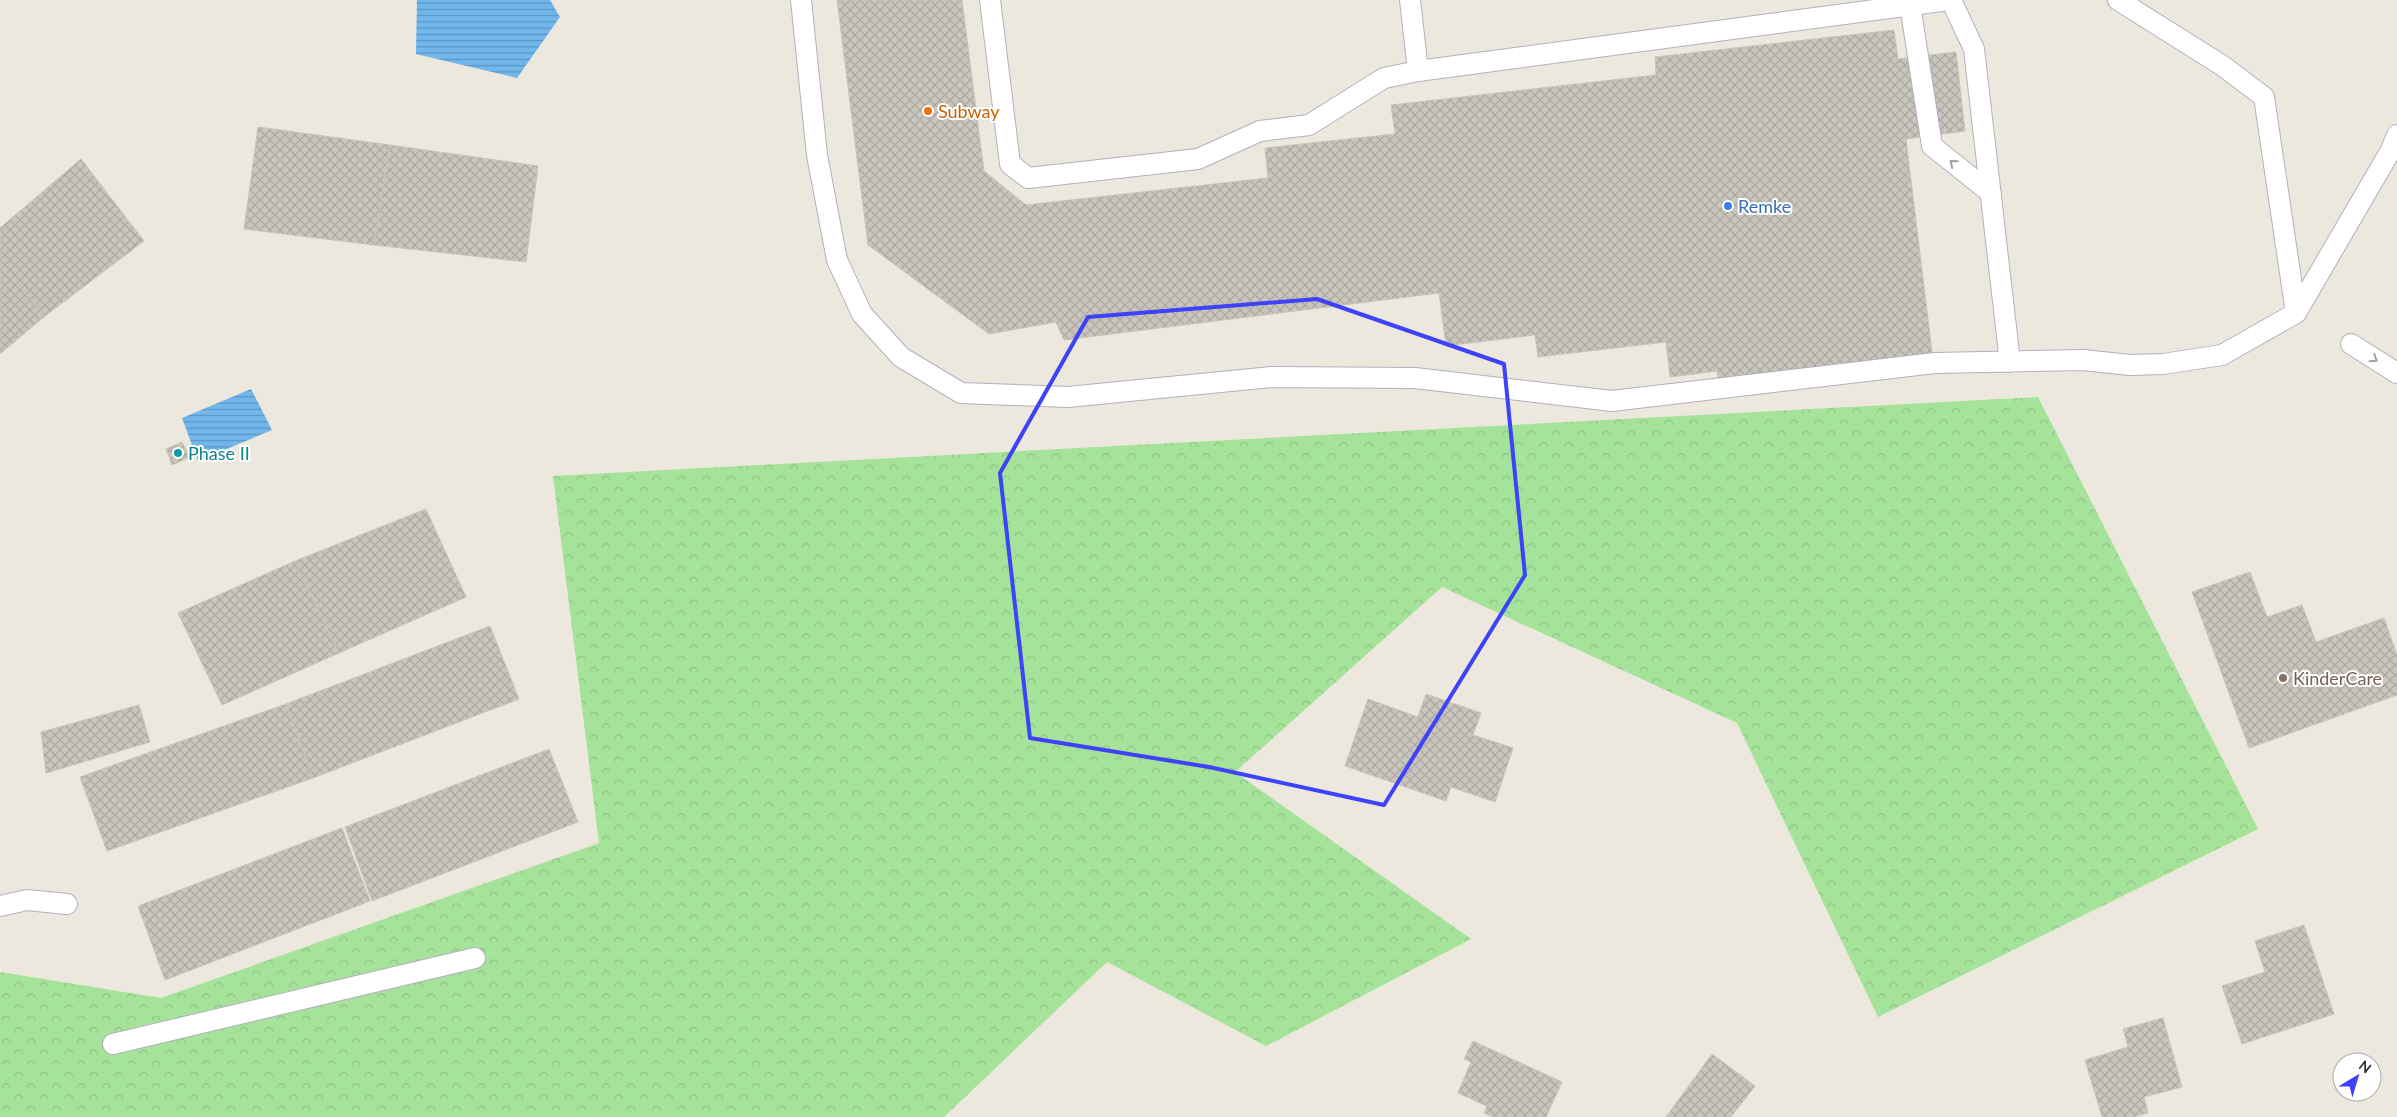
<svg xmlns="http://www.w3.org/2000/svg" width="2397" height="1117" font-family="Lato,sans-serif">
<style>
.forest{fill:url(#forest-crowns)}
.water{fill:url(#water-rules)}
.building{fill:url(#building-cross-hatch);stroke:#c8c5b7}
.lines{fill:none;stroke-linecap:round;stroke-linejoin:round}
.service-casing{stroke:#b1b1be;stroke-width:22}
.service{stroke:#fff;stroke-width:20}
.oneway{stroke:#a0a0a0}
.marked{fill:none;stroke:#3e42f8;stroke-width:4;stroke-linejoin:round}
.food-dot{fill:#e8710a;stroke:#fff;stroke-width:2}
.shop-dot{fill:#3f7fe0;stroke:#fff;stroke-width:2}
.culture-dot{fill:#0f9aa8;stroke:#fff;stroke-width:2}
.education-dot{fill:#8d6e63;stroke:#fff;stroke-width:2}
.labels{text-anchor:middle;dominant-baseline:central;stroke-width:4;stroke-linejoin:round;paint-order:stroke}
.food-label{font-size:18px;fill:#c56008;stroke:#fff;text-anchor:start}
.shop-label{font-size:18px;fill:#366cbe;stroke:#fff;text-anchor:start}
.culture-label{font-size:18px;fill:#0d838f;stroke:#fff;text-anchor:start}
.education-label{font-size:18px;fill:#785e54;stroke:#fff;text-anchor:start}
</style>
<defs>
<pattern id="forest-crowns" width="20" height="18" patternUnits="userSpaceOnUse" patternTransform="scale(1.25)"><rect width="20" height="18" fill="#a6e39a"/><path d="M2 6a3 3 0 1 1 6 0M12 15a3 3 0 1 1 6 0" fill="none" stroke="#8fc385"/></pattern>
<pattern id="water-rules" width="6" height="5" patternUnits="userSpaceOnUse" patternTransform="scale(1.25)"><rect width="6" height="5" fill="#71b7ed"/><path d="M0 2.5h6" fill="none" stroke="#5d95c0"/></pattern>
<pattern id="building-cross-hatch" width="8" height="8" patternUnits="userSpaceOnUse" patternTransform="scale(1.25)"><rect width="8" height="8" fill="#c8c5bc"/><path d="M0 0l8 8M0 8l8-8" fill="none" stroke="#aca9a2"/></pattern>
</defs>
<rect width="100%" height="100%" fill="#ede8dd"/>
<path class="forest" d="M2038,397L2258,829L1878,1017L1737,723L1442,587L1235,772L1471,939L1266,1046L1107,962L944,1117H0V972L161,998L599,843L553,476Z"/>
<path class="water" d="M417,0H550L560,17L517,78L416,54Z
M251,389L272,430L198,461L182,418Z"/>
<path class="building" d="M837,0H962L984,171L1026,205L1268,178L1265,148L1395,134L1391,105L1656,75L1655,57L1894,30L1898,59L1956,52L1965,131L1906,139L1933,360L1719,385L1717,371L1670,377L1666,342L1538,357L1535,335L1446,346L1439,293L1064,340L1056,322L989,334L868,245Z
M258,127L390,145L374,245L244,229Z
M390,145L538,166L526,262L374,245Z
M81,159L144,241L45,316L0,265V228Z
M0,265L45,316L0,354Z
M182,442L190,457L172,465L166,449Z
M426,509L466,597L339,653L295,561Z
M295,561L339,653L222,705L178,613Z
M2250,572L2267,617L2302,605L2316,642L2384,618L2397,655V695L2249,748L2192,592Z
M490,626L519,699L313,778L286,704Z
M1426,694L1481,713L1473,735L1513,748L1495,802L1451,787L1446,801L1345,766L1368,699L1418,717Z
M286,704L313,778L107,851L80,777Z
M139,705L150,742L46,773L41,732Z
M549,749L578,822L372,901L345,827Z
M342,828L370,901L165,980L138,906Z
M2304,925L2334,1014L2242,1044L2222,986L2265,972L2255,941Z
M2163,1018L2182,1087L2144,1097L2148,1113L2133,1117H2102L2085,1060L2128,1047L2123,1029Z
M1473,1041L1562,1082L1546,1117H1493L1484,1113L1487,1106L1458,1093L1471,1062L1464,1059Z
M1712,1054L1755,1086L1731,1117H1666Z"/>
<g class="lines">
<g class="service-casing">
<path id="service" d="M801,0L817,155L837,260L862,314L901,357L961,393L1068,397L1272,377L1415,378L1612,401L1935,363L2083,360L2130,365L2163,364L2222,355L2296,313L2391,150L2397,135
M990,0L1010,164L1028,178L1198,159L1260,131L1309,125L1384,78L1418,71L1949,0
M1410,0L1418,71
M1951,0L1974,49L2010,362
M2118,0L2223,66L2264,97L2296,313
M1910,5L1932,146L1991,193
M2351,344L2397,373
M0,906L27,900L67,904
M113,1044L475,958"/>
</g>
<use href="#service" class="service"/>
</g>
<defs><path id="oneway-chevron" d="M-2-3.5L2.5 0L-2 3.5" fill="none" stroke-width="1.6" stroke-linecap="round" stroke-linejoin="round" transform="scale(1.25)"/></defs>
<g class="oneway">
<use href="#oneway-chevron" transform="translate(1953 163) rotate(-141)"/>
<use href="#oneway-chevron" transform="translate(2374 359) rotate(33)"/>
</g>
<path class="marked" d="M1317,299L1504,364L1525,575L1384,805L1209,767L1030,738L1000,473L1088,317Z"/>
<circle class="food-dot" cx="928" cy="111" r="5"/>
<circle class="shop-dot" cx="1728" cy="206" r="5"/>
<circle class="culture-dot" cx="178" cy="453" r="5"/>
<circle class="education-dot" cx="2283" cy="678" r="5"/>
<g class="labels">
<g class="food-label">
<text x="938" y="111">Subway</text>
</g>
<g class="shop-label">
<text x="1738" y="206">Remke</text>
</g>
<g class="culture-label">
<text x="188" y="453">Phase II</text>
</g>
<g class="education-label">
<text x="2293" y="678">KinderCare</text>
</g>
</g>
<g transform="translate(2357 1077) rotate(38)"><circle r="24" fill="#ffffff" stroke="#aaaaaa"/>
<path d="M0-4L9 19L0 12L-9 19Z" fill="#3e42f8"/>
<text y="-8" font-size="14" font-weight="bold" text-anchor="middle" fill="#2b2b2b">N</text>
</g>
</svg>
